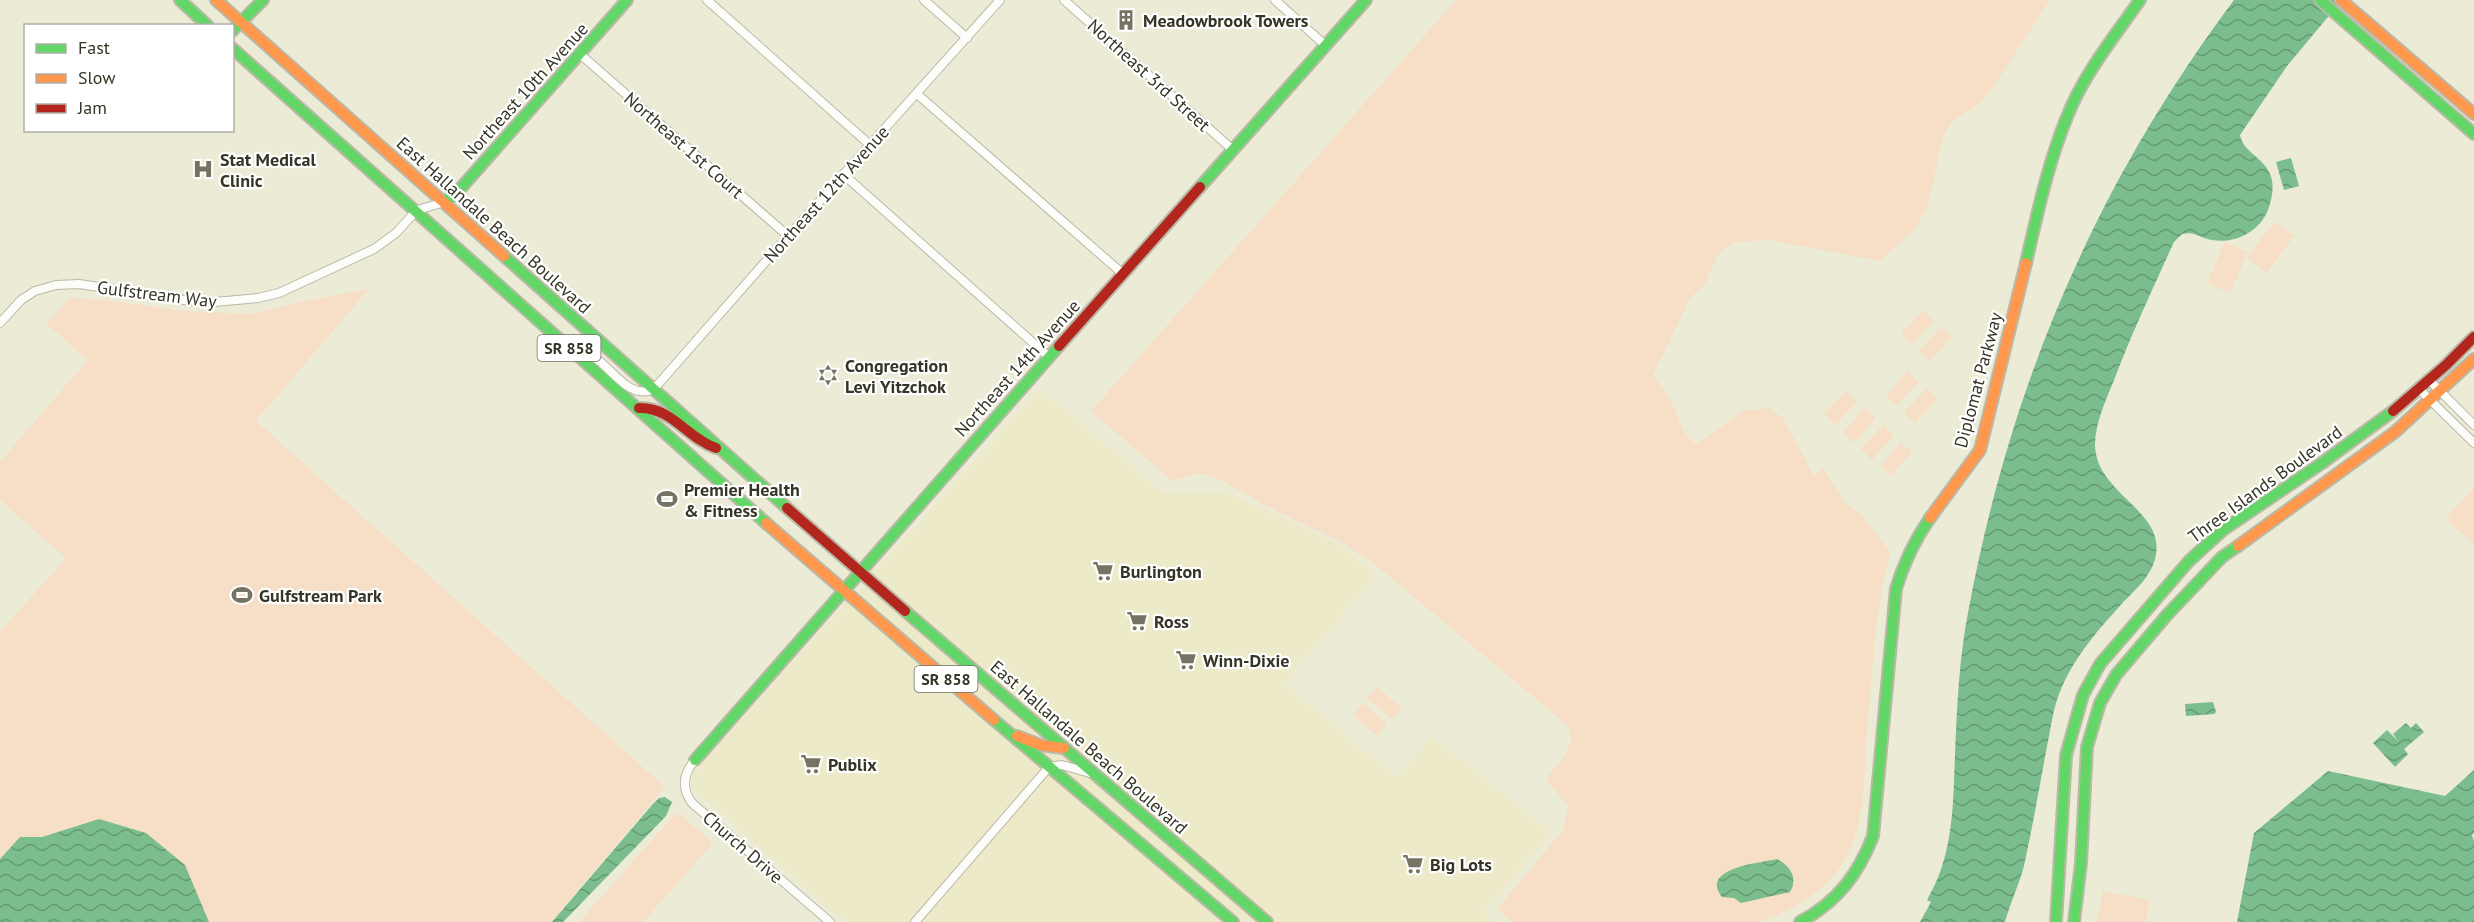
<svg xmlns="http://www.w3.org/2000/svg" width="2474" height="922" font-family="'PT Sans',sans-serif">
<style>
.built{fill:#eceac8}
.grass{fill:#f6dfc6}
.water{fill:url(#water-waves)}
.lines{fill:none;stroke-linecap:round;stroke-linejoin:round}
.street-casing{stroke:#bab9a8;stroke-width:10}
.fast-casing{stroke:#bab9a8;stroke-width:14}
.slow-casing{stroke:#bab9a8;stroke-width:14}
.jam-casing{stroke:#bab9a8;stroke-width:14}
.street{stroke:#fcfcf9;stroke-width:8}
.fast{stroke:#63d668;stroke-width:10}
.slow{stroke:#ff974d;stroke-width:10}
.jam{stroke:#b3261e;stroke-width:10}
.labels{text-anchor:middle;dominant-baseline:central;stroke-width:4.5;stroke-linejoin:round;paint-order:stroke}
.shield{fill:#fff;stroke:#727166;stroke-width:1.5}
.shield-label{font-size:16px;font-weight:bold;fill:#353425}
.poi-label{font-size:18px;font-weight:bold;fill:#353425;stroke:#fff;text-anchor:start}
.street-label{font-size:18px;fill:#353425;stroke:#fff}
</style>
<defs>
<pattern id="water-waves" width="16" height="10" patternUnits="userSpaceOnUse" patternTransform="scale(1.5)"><rect width="16" height="10" fill="#7bbd8c"/><path d="M0 5q4-4 8 0t8 0" fill="none" stroke="#669a72"/></pattern>
</defs>
<rect width="100%" height="100%" fill="#ecebd6"/>
<path class="built" d="M1040,389L1164,493H1228L1339,544L1376,576L1285,683L1395,777L1432,736L1552,832L1485,911L1497,922H850L840,918L690,786L692,774Z"/>
<path class="grass" d="M1456,0H2050L1993,87L1978,105L1952,121L1942,139L1928,207L1915,229L1880,261L1769,240L1734,242L1717,256L1705,284L1690,298L1653,375C1660,385 1667,394 1672,404C1680,418 1682,436 1697,444L1743,411L1769,408L1783,418L1814,476L1823,468L1846,505L1860,513L1890,552C1875,611 1872,672 1867,732C1864,775 1866,824 1844,861C1825,893 1795,908 1761,922H1512L1497,909L1563,830L1568,806L1546,779L1565,755L1572,737L1567,725L1372,562L1339,541L1271,508L1218,479L1199,473L1172,481L1091,411Z
M2274,222L2294,236L2267,273L2247,258Z
M2225,242L2248,252L2230,293L2207,283Z
M369,289L256,421L665,787L551,922H0V632L66,558L0,500V462L88,360L46,323L71,298L106,300L184,311L251,314L295,303Z
M1923,310L1934,321L1912,344L1901,334Z
M1941,327L1952,337L1930,361L1919,351Z
M1907,371L1919,382L1897,406L1886,396Z
M1926,388L1937,399L1915,423L1904,413Z
M1846,391L1857,402L1835,425L1824,414Z
M1865,408L1876,418L1854,443L1842,433Z
M1883,425L1894,435L1872,460L1861,449Z
M1901,442L1912,452L1891,476L1880,466Z
M2474,487V544L2449,523L2448,516Z
M1377,687L1402,708L1392,719L1367,698Z
M1363,703L1387,724L1377,736L1353,715Z
M677,812L713,843L643,922H579Z
M2103,891L2150,900L2146,922H2097Z"/>
<path class="water" d="M2234,0H2342L2287,66L2240,135C2243,152 2263,157 2270,174C2275,185 2272,199 2268,210C2259,232 2235,244 2212,240C2200,238 2195,231 2182,234L2174,242C2153,288 2132,333 2114,380C2106,400 2095,423 2095,445C2096,497 2174,512 2153,565C2147,581 2130,594 2119,607C2095,633 2070,663 2058,697C2053,711 2051,727 2048,741C2040,783 2033,825 2024,866C2019,885 2010,903 2005,922H1920L1931,902L1927,900C1954,854 1953,805 1955,754C1957,707 1959,659 1968,613C2010,385 2095,186 2234,0Z
M2291,158L2299,186L2284,190L2276,162Z
M2213,702L2216,712L2214,714L2186,716L2185,704Z
M2406,723L2411,728L2416,723L2424,732L2404,749L2408,754L2395,767L2373,743L2387,730L2398,741L2393,734Z
M2474,770V833L2472,835L2474,841V922H2237L2254,833L2328,771L2445,796Z
M665,797L672,802L666,816L563,922H552L652,805L659,798Z
M99,819L146,833L185,865L209,922H0V859L20,837H42Z
M1777,859C1791,866 1798,879 1790,892L1741,903L1734,898L1722,897C1699,868 1760,863 1777,859Z"/>
<g class="lines">
<g class="street-casing">
<path id="street" d="M707,0L869,144
M924,0L967,38
M1064,0L1233,150
M1275,0L1326,46
M580,54L788,236
M917,94L1123,274
M843,174L1049,357
M0,323L21,300L35,291L56,285L79,284L204,303L258,298L279,293L374,249L396,233L417,210L445,202
M576,352C584,354 592,355 598,360C615,373 631,400 654,389L774,252L1000,0
M2430,381L2474,425
M2420,390L2474,443
M695,760C683,774 681,788 692,803L830,922
M915,922L1049,767L1062,765L1090,773"/>
</g>
<g class="fast-casing">
<path id="fast" d="M180,0L208,26
M2320,0L2474,134
M232,31L263,0
M232,48L766,523
M1200,187L1366,0
M445,202L461,188L627,0
M504,256L787,508
M2026,263C2037,215 2048,163 2067,117C2083,75 2114,37 2140,0
M905,611L1267,922
M994,720L1233,922
M695,760L1059,346
M1800,922C1837,902 1858,875 1873,836L1896,589C1904,562 1914,541 1930,518
M2056,922L2066,755L2083,695L2100,664L2189,561L2223,530L2322,463L2393,411
M2074,922L2081,863L2087,747L2100,703L2116,675L2167,615L2222,557L2238,546"/>
</g>
<g class="slow-casing">
<path id="slow" d="M216,0L504,256
M2341,0L2474,114
M1930,518L1980,450L2026,263
M766,523L994,720
M2238,546L2395,432L2474,359
M1017,736L1040,745L1064,748"/>
</g>
<g class="jam-casing">
<path id="jam" d="M1059,346L1200,187
M639,408C672,407 687,438 716,448
M2393,411L2446,365L2474,337
M787,508L905,611"/>
</g>
<use href="#street" class="street"/>
<use href="#fast" class="fast"/>
<use href="#slow" class="slow"/>
<use href="#jam" class="jam"/>
</g>
<defs>
<g id="building-bare" transform="scale(1.62)"><path d="M-4-6H4V6H1V3H-1V6H-4ZM-2.5-4.3h1.7v1.8h-1.7ZM.8-4.3h1.7v1.8H.8ZM-2.5-1h1.7V.8h-1.7ZM.8-1h1.7V.8H.8Z" fill="#757463" stroke="#fff" stroke-width="2.5" paint-order="stroke"/></g>
<g id="hospital-bare" transform="scale(1.62)"><path d="M-5-5h3v3.5h4V-5h3V5h-3V1.5h-4V5h-3Z" fill="#757463" stroke="#fff" stroke-width="2.5" paint-order="stroke"/></g>
<g id="synagogue-bare" transform="scale(1.62)"><path d="M0-6.5L5.6 3.2H-5.6ZM0 6.5L5.6-3.2H-5.6Z" fill="#757463" stroke="#fff" stroke-width="2.5" paint-order="stroke"/></g>
<g id="stadium-bare" transform="scale(1.62)"><path d="M0-5a6.5 5 0 1 0 0 10a6.5 5 0 1 0 0-10ZM-3.5-1.8h7v3.6h-7Z" fill="#757463" stroke="#fff" stroke-width="2.5" paint-order="stroke"/></g>
<g id="supermarket-bare" transform="scale(1.62)"><path d="M-6-5.5h2.5l.6 2H6L4.5 2H-2.5L-4.4-4H-6ZM-1.5 3.2a1.3 1.3 0 1 0 .1 0ZM3 3.2a1.3 1.3 0 1 0 .1 0Z" fill="#757463" stroke="#fff" stroke-width="2.5" paint-order="stroke"/></g>
</defs>
<g fill-rule="evenodd">
<use href="#building-bare" x="1126" y="20"/>
<use href="#hospital-bare" x="203" y="169"/>
<use href="#synagogue-bare" x="828" y="375"/>
<use href="#stadium-bare" x="667" y="499"/>
<use href="#supermarket-bare" x="1103" y="571"/>
<use href="#stadium-bare" x="242" y="595"/>
<use href="#supermarket-bare" x="1137" y="621"/>
<use href="#supermarket-bare" x="1186" y="660"/>
<use href="#supermarket-bare" x="811" y="764"/>
<use href="#supermarket-bare" x="1413" y="864"/>
</g>
<g class="labels">
<g class="shield">
<rect x="537.5" y="335" width="63" height="26" rx="4.5"/>
<rect x="914.5" y="666" width="63" height="26" rx="4.5"/>
</g>
<g class="shield-label">
<text x="569" y="348">SR 858</text>
<text x="946" y="679">SR 858</text>
</g>
<g class="poi-label">
<text x="1143" y="20">Meadowbrook Towers</text>
<text x="220" y="159">Stat Medical<tspan x="220" dy="21">Clinic</tspan></text>
<text x="845" y="365">Congregation<tspan x="845" dy="21">Levi Yitzchok</tspan></text>
<text x="684" y="489">Premier Health<tspan x="684" dy="21">&amp; Fitness</tspan></text>
<text x="1120" y="571">Burlington</text>
<text x="259" y="595">Gulfstream Park</text>
<text x="1154" y="621">Ross</text>
<text x="1203" y="660">Winn-Dixie</text>
<text x="828" y="764">Publix</text>
<text x="1430" y="864">Big Lots</text>
</g>
<g class="street-label">
<text transform="translate(1149 75) rotate(42)">Northeast 3rd Street</text>
<text transform="translate(525 91) rotate(-48)">Northeast 10th Avenue</text>
<text transform="translate(684 145) rotate(41)">Northeast 1st Court</text>
<text transform="translate(826 194) rotate(-48)">Northeast 12th Avenue</text>
<text transform="translate(494 225) rotate(42)">East Hallandale Beach Boulevard</text>
<text transform="translate(157 294) rotate(7)">Gulfstream Way</text>
<text transform="translate(1017 368) rotate(-48)">Northeast 14th Avenue</text>
<text transform="translate(1978 380) rotate(-75)">Diplomat Parkway</text>
<text transform="translate(2265 484) rotate(-36)">Three Islands Boulevard</text>
<text transform="translate(1089 747) rotate(41)">East Hallandale Beach Boulevard</text>
<text transform="translate(743 847) rotate(41)">Church Drive</text>
</g>
</g>
<rect x="24" y="24" width="210" height="108" fill="#ffffff" stroke="#aeaea8" stroke-width="1.5"/>
<rect x="36" y="44" width="30" height="9" fill="#63d668" stroke="#aeaea8" stroke-width="1.5"/>
<text x="78" y="54" font-size="18" fill="#353425">Fast</text>
<rect x="36" y="74" width="30" height="9" fill="#ff974d" stroke="#aeaea8" stroke-width="1.5"/>
<text x="78" y="84" font-size="18" fill="#353425">Slow</text>
<rect x="36" y="104" width="30" height="9" fill="#b3261e" stroke="#aeaea8" stroke-width="1.5"/>
<text x="78" y="114" font-size="18" fill="#353425">Jam</text>
</svg>
